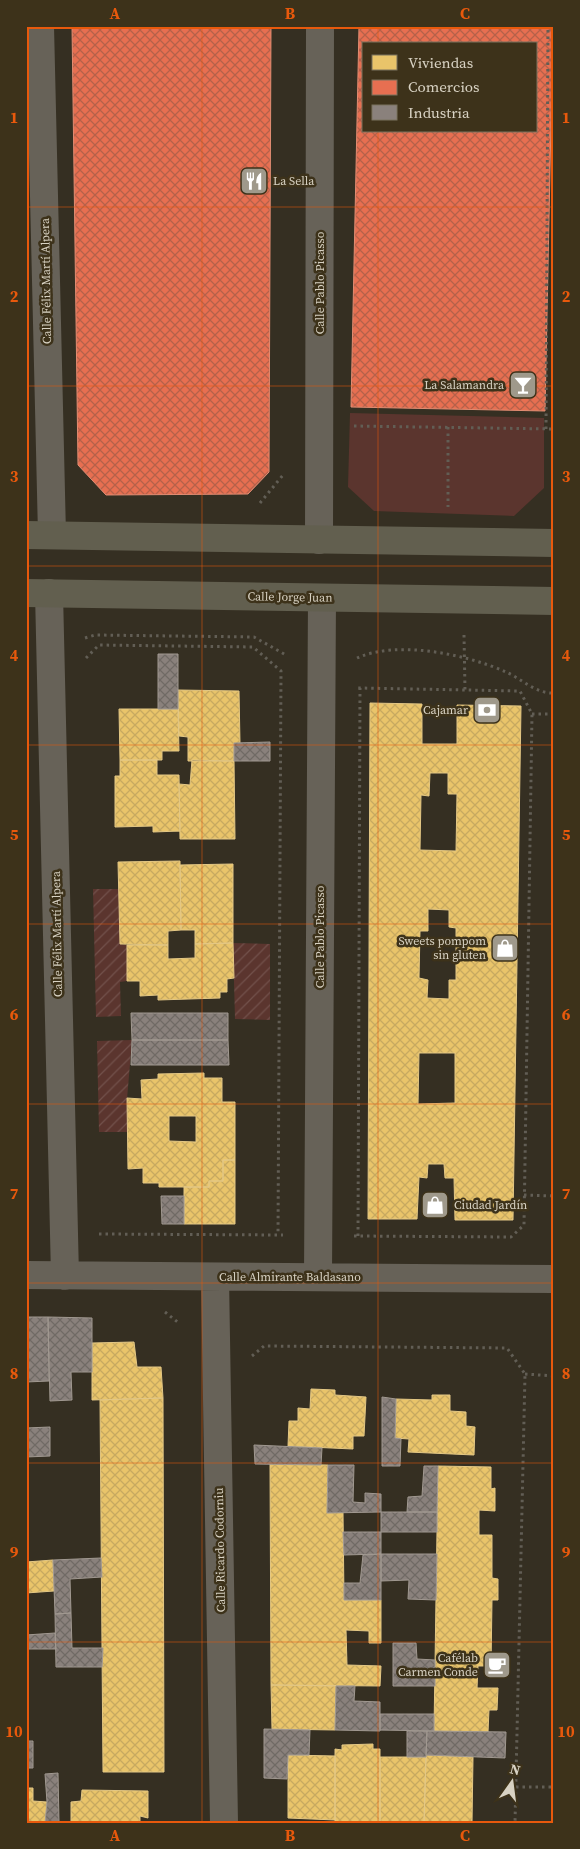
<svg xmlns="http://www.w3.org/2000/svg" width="580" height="1849" font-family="'Source Serif 4',serif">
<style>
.green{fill:#5b352e}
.garden{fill:url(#garden-furrows)}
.homes{fill:url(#homes-cross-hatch);stroke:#e4c885;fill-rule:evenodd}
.shops{fill:url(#shops-cross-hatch);stroke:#e28d73;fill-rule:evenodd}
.industry{fill:url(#industry-cross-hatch);stroke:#a19991}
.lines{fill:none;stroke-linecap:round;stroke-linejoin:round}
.path{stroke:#625e55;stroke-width:3;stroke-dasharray:2.5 4;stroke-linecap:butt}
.minor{stroke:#676258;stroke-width:28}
.major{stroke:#625f4f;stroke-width:28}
.grid{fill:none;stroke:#e8590c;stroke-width:1;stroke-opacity:0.55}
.labels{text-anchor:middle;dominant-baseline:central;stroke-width:5;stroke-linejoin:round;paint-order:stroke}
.poi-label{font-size:12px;fill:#d8d2c3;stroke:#3d321a;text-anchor:end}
.street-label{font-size:12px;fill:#d8d2c3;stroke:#3d321a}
.neatline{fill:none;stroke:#e8590c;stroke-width:2}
.grid-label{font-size:16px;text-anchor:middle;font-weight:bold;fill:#e8590c}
</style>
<defs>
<pattern id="garden-furrows" width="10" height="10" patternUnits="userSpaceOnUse" patternTransform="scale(1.25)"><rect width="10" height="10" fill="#5b352e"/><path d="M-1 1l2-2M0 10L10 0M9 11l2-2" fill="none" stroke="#72514b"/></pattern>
<pattern id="homes-cross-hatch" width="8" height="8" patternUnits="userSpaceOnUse" patternTransform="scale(1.25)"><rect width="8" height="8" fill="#e9c46a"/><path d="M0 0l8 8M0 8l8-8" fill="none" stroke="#c7a960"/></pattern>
<pattern id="shops-cross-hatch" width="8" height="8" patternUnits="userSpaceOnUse" patternTransform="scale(1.25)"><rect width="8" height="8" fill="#e76f51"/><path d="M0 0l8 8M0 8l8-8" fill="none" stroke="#b5614a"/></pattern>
<pattern id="industry-cross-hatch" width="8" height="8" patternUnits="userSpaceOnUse" patternTransform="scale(1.25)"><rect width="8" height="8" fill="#8a817c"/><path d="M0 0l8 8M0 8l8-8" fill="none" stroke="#706a65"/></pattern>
</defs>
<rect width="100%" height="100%" fill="#352f22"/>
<path class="green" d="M350,413L544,418V488L514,516L374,511L348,487Z"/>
<path class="garden" d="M93,889H119L120,944L127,945V981L120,982L121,1016L96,1017Z
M233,943L270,944V1020L235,1019Z
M132,1040L127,1099L128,1132H99L97,1041Z"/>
<path class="homes" d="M178,690L239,691L240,744L234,743V761H188V737L179,736Z
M370,703L422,704V744H457V705L521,706L513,1220H455L454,1178H445L444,1164H428L427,1178L419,1177L417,1219H368ZM430,773H448V794H457L456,851L420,850L421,795L429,796ZM428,909L449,910V927L456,928V980H449V999L427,998L428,980L419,978L420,931H428ZM419,1053H455V1103L418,1104Z
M119,709H178L179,751H162V760H120Z
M120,760H157V775H179L180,831L153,832V826L115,827V776H120Z
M192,760L234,761L235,839H180L179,784L190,785Z
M180,861L181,930L168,931V945L120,944L118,862Z
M233,864V943L195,944V930H181L180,865Z
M233,943L234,978L227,979V992H220V998L158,1000V995L140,996V981H127V945H168V959L195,958V944Z
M204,1073V1078H222V1102H235V1160H223V1181H209V1187H159V1183H143V1168L128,1169L127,1098L142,1099L141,1080L158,1079V1074ZM169,1116H196V1142L169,1141Z
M223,1160H235V1224H184V1187H209V1181H223Z
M134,1342L137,1367H161L163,1398L92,1400V1343Z
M311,1389L335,1390V1395L366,1397L364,1436H353V1449L288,1446L289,1421H298V1408L310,1409Z
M432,1395H450V1411L466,1412V1426L475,1427L474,1455L408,1452L409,1439L395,1438L396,1399L432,1400Z
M163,1398L164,1772H103L100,1400Z
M270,1464L328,1465L327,1513L343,1512L344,1600H381V1643H369V1631L346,1630L347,1665L381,1666L380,1686L271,1685Z
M438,1466L491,1467V1489L495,1488V1511L479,1510V1535H492V1578L498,1579V1600H492L491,1666H478L477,1688H498L497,1710H489L488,1732L434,1731Z
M53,1560L54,1591L26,1593V1562Z
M271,1685L336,1686L335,1730L272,1729Z
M373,1744V1749H380V1822L335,1823V1749L342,1750V1745Z
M288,1755L335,1756V1820L288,1818Z
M426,1755L473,1757L472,1823H424Z
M380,1757H426L424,1823L380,1822Z
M26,1788H33V1801L47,1802L45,1823H26Z
M82,1790L148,1791V1818L140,1816V1823H71V1802L81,1801Z"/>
<path class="shops" d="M72,26H271L269,472L248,494L106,495L78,465Z
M359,26H553L545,411L351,407ZM364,44H536V131H364Z"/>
<path class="industry" d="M158,654H178V709H158Z
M270,742V761H234V743Z
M131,1013H228V1040H132Z
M132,1040H228L229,1065H131Z
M161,1196H184V1224H162Z
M26,1317H48L49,1381L26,1382Z
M48,1317L92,1318V1372H71L72,1400L50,1401Z
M382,1397L396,1399L395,1438L401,1439L400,1466H382Z
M50,1427V1456L26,1457V1428Z
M254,1445L322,1448L321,1465L255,1464Z
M328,1465H354L353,1502L365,1503V1493L381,1494V1512L327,1513Z
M424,1466H438L437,1512H407L408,1497L422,1496Z
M381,1512H437V1532H381Z
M343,1532H381V1554L344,1555Z
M381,1554V1600H344V1583H360L363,1555Z
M381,1554H437L436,1600L408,1599L409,1580L381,1581Z
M101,1558L102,1577L70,1579L71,1613L55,1614L53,1560Z
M71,1613L72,1648H103L102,1667H56L55,1614Z
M55,1633L56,1649H26V1635Z
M393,1643H416L417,1659L435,1660V1686H393Z
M336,1686H355L354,1701L380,1702V1731L335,1730Z
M380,1714H434V1731L380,1730Z
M264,1729L310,1730L309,1755H288L287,1779L264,1778Z
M407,1731H427L426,1757H407Z
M427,1731L506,1732L505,1758L426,1755Z
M26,1741H33V1768H26Z
M58,1773L59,1823H45L47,1802L45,1774Z"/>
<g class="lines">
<path class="path" d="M354,426L554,429
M448,427V507
M546,429L548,26
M260,503L283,475
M464,635L465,690
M85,638L95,635L254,637L286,655
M86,658L99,645L253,647L281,671L278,1235
M357,658C397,640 466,654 506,672C522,679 536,694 554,693
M532,714H554
M524,1195L554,1196
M99,1234L283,1235
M354,1236L511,1237L524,1225L532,714L520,691L358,688
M358,1236L360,688
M165,1312L180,1324
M252,1356L264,1346L507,1348L525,1374L515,1823
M525,1374L554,1376
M516,1787H554"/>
<path class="minor" d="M40,26L52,535
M319,540L320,26
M49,593L65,1276
M26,1275L554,1279
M215,1277L224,1823
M318,1277L322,598"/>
<path class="major" d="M26,535L554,543
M26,593L554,601"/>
</g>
<path class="grid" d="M202,26V1823M378,26V44M378,131V1823M26,207H554M26,386H554M26,566H554M26,745H554M26,924H554M26,1104H554M26,1283H554M26,1463H554M26,1642H554"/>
<defs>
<g id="restaurant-square" transform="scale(1.4375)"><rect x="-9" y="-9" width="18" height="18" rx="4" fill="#9f998b" stroke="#3d321a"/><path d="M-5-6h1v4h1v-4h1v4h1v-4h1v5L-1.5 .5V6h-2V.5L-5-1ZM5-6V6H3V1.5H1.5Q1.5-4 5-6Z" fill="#fff"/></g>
<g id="bar-square" transform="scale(1.4375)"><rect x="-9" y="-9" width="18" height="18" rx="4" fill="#9f998b" stroke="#3d321a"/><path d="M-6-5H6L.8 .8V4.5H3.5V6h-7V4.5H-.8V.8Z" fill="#fff"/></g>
<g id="bank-square" transform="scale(1.4375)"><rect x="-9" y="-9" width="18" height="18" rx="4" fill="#9f998b" stroke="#3d321a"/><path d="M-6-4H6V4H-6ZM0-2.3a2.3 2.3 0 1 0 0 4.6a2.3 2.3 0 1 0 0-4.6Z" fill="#fff"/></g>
<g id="shop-square" transform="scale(1.4375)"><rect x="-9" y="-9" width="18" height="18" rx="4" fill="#9f998b" stroke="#3d321a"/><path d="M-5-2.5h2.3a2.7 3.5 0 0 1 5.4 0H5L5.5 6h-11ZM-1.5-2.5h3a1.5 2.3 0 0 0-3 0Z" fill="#fff"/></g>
<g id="cafe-square" transform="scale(1.4375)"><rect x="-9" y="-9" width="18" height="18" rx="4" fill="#9f998b" stroke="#3d321a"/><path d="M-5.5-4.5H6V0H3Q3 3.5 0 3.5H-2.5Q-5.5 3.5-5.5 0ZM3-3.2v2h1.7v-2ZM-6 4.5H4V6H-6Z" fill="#fff"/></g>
</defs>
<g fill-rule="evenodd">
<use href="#restaurant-square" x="254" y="181"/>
<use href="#bar-square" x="523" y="385"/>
<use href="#bank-square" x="487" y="710"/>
<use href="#shop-square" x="505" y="948"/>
<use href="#shop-square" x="435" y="1205"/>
<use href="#cafe-square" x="497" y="1665"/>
</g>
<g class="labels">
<g class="poi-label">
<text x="273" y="181" text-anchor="start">La Sella</text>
<text x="504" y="385">La Salamandra</text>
<text x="468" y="710">Cajamar</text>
<text x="486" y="941">Sweets pompom<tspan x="486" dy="14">sin gluten</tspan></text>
<text x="454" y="1205" text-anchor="start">Ciudad Jardín</text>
<text x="478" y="1658">Cafélab<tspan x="478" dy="14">Carmen Conde</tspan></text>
</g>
<g class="street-label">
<text transform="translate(46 281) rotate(-91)">Calle Félix Martí Alpera</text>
<text transform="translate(320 283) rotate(-90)">Calle Pablo Picasso</text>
<text transform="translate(290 597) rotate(1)">Calle Jorge Juan</text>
<text transform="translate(57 934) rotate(-91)">Calle Félix Martí Alpera</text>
<text transform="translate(320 937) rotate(-90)">Calle Pablo Picasso</text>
<text x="290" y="1277">Calle Almirante Baldasano</text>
<text transform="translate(220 1550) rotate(-91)">Calle Ricardo Codorniu</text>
</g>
</g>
<rect width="580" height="1849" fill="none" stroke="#3d321a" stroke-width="55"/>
<rect x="362" y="42" width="175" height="90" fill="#3d321a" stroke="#7b725e"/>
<rect x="372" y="55" width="25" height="15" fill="#e9c46a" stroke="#7b725e"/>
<text x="408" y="68" font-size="15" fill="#d8d2c3">Viviendas</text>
<rect x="372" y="80" width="25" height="15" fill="#e76f51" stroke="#7b725e"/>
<text x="408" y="92" font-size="15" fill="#d8d2c3">Comercios</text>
<rect x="372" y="105" width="25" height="15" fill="#8a817c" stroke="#7b725e"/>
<text x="408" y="118" font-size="15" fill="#d8d2c3">Industria</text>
<g transform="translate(512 1782) rotate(14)" stroke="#3d321a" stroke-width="4" paint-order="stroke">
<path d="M0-4L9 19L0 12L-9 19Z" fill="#d8d2c3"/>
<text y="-8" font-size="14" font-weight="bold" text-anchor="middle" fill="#d8d2c3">N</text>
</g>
<rect x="28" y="28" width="524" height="1794" class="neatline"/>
<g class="grid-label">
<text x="115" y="19">A</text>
<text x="290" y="19">B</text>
<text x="465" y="19">C</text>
<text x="14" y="123">1</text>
<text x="566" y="123">1</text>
<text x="14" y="302">2</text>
<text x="566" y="302">2</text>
<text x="14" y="482">3</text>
<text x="566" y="482">3</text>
<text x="14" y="661">4</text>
<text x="566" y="661">4</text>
<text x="14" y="840">5</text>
<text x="566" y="840">5</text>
<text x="14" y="1020">6</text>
<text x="566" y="1020">6</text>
<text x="14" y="1199">7</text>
<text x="566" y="1199">7</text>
<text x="14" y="1379">8</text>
<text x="566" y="1379">8</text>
<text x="14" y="1558">9</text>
<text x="566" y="1558">9</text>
<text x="14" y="1737">10</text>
<text x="566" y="1737">10</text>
<text x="115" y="1841">A</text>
<text x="290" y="1841">B</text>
<text x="465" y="1841">C</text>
</g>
</svg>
